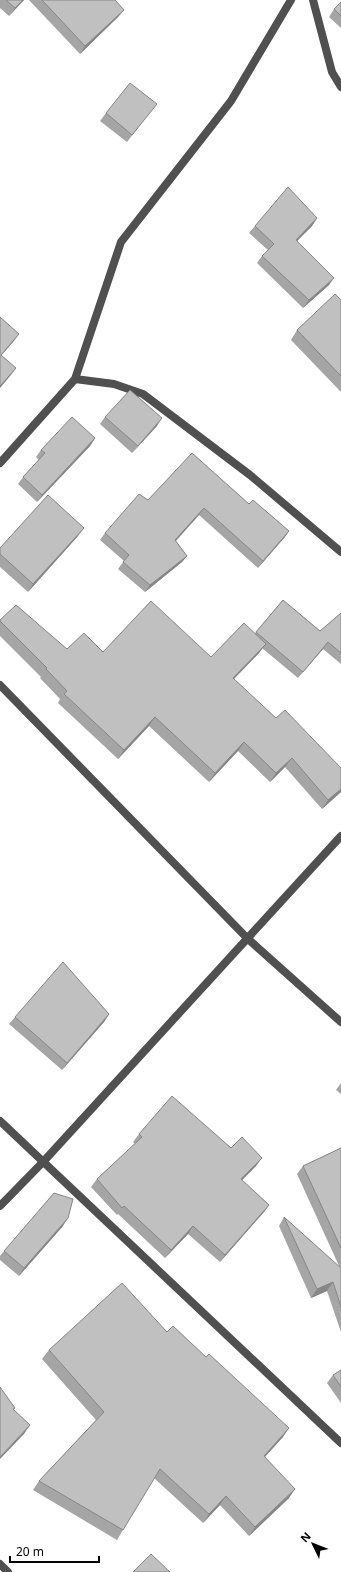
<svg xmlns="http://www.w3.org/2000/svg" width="341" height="1572" font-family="'Noto Sans',sans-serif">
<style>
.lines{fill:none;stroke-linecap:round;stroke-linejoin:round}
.minor{stroke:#505050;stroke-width:8}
.tertiary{stroke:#505050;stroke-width:8}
.wall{fill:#a5a5a5}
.shaded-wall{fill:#868686}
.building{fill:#c0c0c0;stroke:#868686}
</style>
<rect width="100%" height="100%" fill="#fff"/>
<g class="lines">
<path class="minor" d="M313,0L332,72L341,87
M75,379L114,384L143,394L250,475L341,552
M0,463L75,379L121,242L231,101L291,0
M0,685L248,939L341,1022
M0,1206L43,1162L341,836
M0,1564L8,1572"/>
<path class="tertiary" d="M0,1121L341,1443"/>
</g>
<path class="wall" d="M0,0H24L9,16L0,8Z
M29,0H115L124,10L118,17L80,54Z
M341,2V28L329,17L334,9Z
M151,111L127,142L100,121L106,113Z
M317,218L312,226L297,241L329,285L303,308L257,263L262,256L268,250L249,233L255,226Z
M341,300V392L291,340L297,330Z
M105,417L157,426L132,453L100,424Z
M95,438L90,446L37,502L18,484L23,477L39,460L36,457L41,450Z
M148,500L249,504L289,531L284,538L258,568L199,515L176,541L187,556L182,562L145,592L118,569L124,561L100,540L105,533Z
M78,536L28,592L0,567V548Z
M283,600L320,631L341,613V664L323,649L298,678L262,648L259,653L234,679L341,792L322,809L285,767L270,782L238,751L209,782L149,726L118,759L58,703L60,699L40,678L41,677L0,636V620L67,649L103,652L211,657L255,633Z
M109,1014L104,1022L62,1070L9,1024L15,1017Z
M341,1083V1094L336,1090Z
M139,1134L231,1148L256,1166L242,1180L269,1205L264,1212L220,1262L188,1234L165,1258L118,1214L117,1215L91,1187L97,1179L135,1144L133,1142Z
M341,1148V1332L327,1291L311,1298L279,1226L284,1217L340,1268L297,1174L303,1166Z
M63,1226L19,1276L0,1260V1256L4,1251Z
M167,1332L283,1437L265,1457L289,1498L249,1536L220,1505L203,1523L154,1478L123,1530L117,1540L33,1490L39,1481L96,1420L42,1359L49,1350Z
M341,1370V1403L327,1383L333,1375Z"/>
<path class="shaded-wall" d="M23,0H24L9,16L15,8Z
M124,10L118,17L80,54L85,46Z
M317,218L312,226L290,248L296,240Z
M334,278L329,285L303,308L309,300Z
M19,334L14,341L0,357V356Z
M16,368L11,375L0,388V386Z
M162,418L157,426L132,453Z
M95,438L90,446L37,502L42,495Z
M204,508L199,515L170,547L175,540Z
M84,528L78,536L28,592L33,584Z
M289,531L284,538L258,568L263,561Z
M187,556L182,562L145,592L150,585Z
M328,642L323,649L298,678Z
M266,644L259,653L226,687L233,678Z
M155,717L149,726L118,759L124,750Z
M244,742L238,751L209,782L215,773Z
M292,758L285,767L270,782L276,773Z
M341,789V792L322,809L328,800Z
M109,1014L104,1022L62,1070L67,1063Z
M262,1158L256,1166L235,1187L241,1179Z
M269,1205L264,1212L220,1262L225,1255Z
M68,1218L63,1226L19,1276L24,1268Z
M193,1226L188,1234L165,1258L171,1250Z
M333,1282L327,1291L311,1298L317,1289Z
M30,1425L24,1434L0,1459V1457Z
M289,1428L283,1437L257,1465L264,1456Z
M295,1489L289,1498L249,1536L255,1527Z
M226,1496L220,1505L203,1523L209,1514Z"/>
<path class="building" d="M6,0H23L15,8Z
M42,0H115L124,10L85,46Z
M341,2V16L334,9Z
M130,83L157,104L132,135L106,113Z
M288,187L317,218L296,240L334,278L309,300L262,256L274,244L255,226Z
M335,294L341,300V376L297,330Z
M0,317L19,334L1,355L16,368L0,386Z
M130,390L162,418L138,446L105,417Z
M72,417L95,438L42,495L23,477L45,453L41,450Z
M192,453L249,504L253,500L289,531L263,561L204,508L175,540L187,556L150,585L123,562L129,555L105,533L139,494L148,500Z
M48,495L84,528L33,584L0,554V548Z
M283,600L320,631L341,613V653L328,642L303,672L256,632Z
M151,601L211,657L244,623L266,644L233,678L276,718L285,710L341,768V789L328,800L292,758L276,773L244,742L215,773L155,717L124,750L64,694L67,691L46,669L47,668L0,621V620L16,605L67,649L84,633L103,652Z
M63,962L109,1014L67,1063L15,1017Z
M172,1096L231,1148L242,1137L262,1158L241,1179L269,1205L225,1255L193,1226L171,1250L124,1206L122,1208L97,1179L142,1137L139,1134Z
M341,1148V1248L303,1166Z
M54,1193L73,1199L68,1218L24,1268L4,1251Z
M284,1217L341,1268V1307L333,1282L317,1289Z
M122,1283L167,1332L173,1326L206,1357L209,1354L289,1428L264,1456L295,1489L255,1527L226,1496L209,1514L160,1469L123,1530L39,1481L104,1412L49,1350Z
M341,1370V1387L333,1375Z
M0,1387L15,1408L13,1409L30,1425L0,1457Z
M151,1554L170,1572H133Z"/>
<g transform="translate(313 1544) rotate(313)" stroke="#ffffff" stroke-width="3" paint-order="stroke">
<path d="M0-3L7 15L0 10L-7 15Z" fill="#000000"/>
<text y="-6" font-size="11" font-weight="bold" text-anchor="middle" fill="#000000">N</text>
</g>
<path d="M10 1556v6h89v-6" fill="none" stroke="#000000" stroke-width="2"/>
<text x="16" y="1556" font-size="12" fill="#000000" stroke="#ffffff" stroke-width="3" paint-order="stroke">20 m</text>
</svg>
